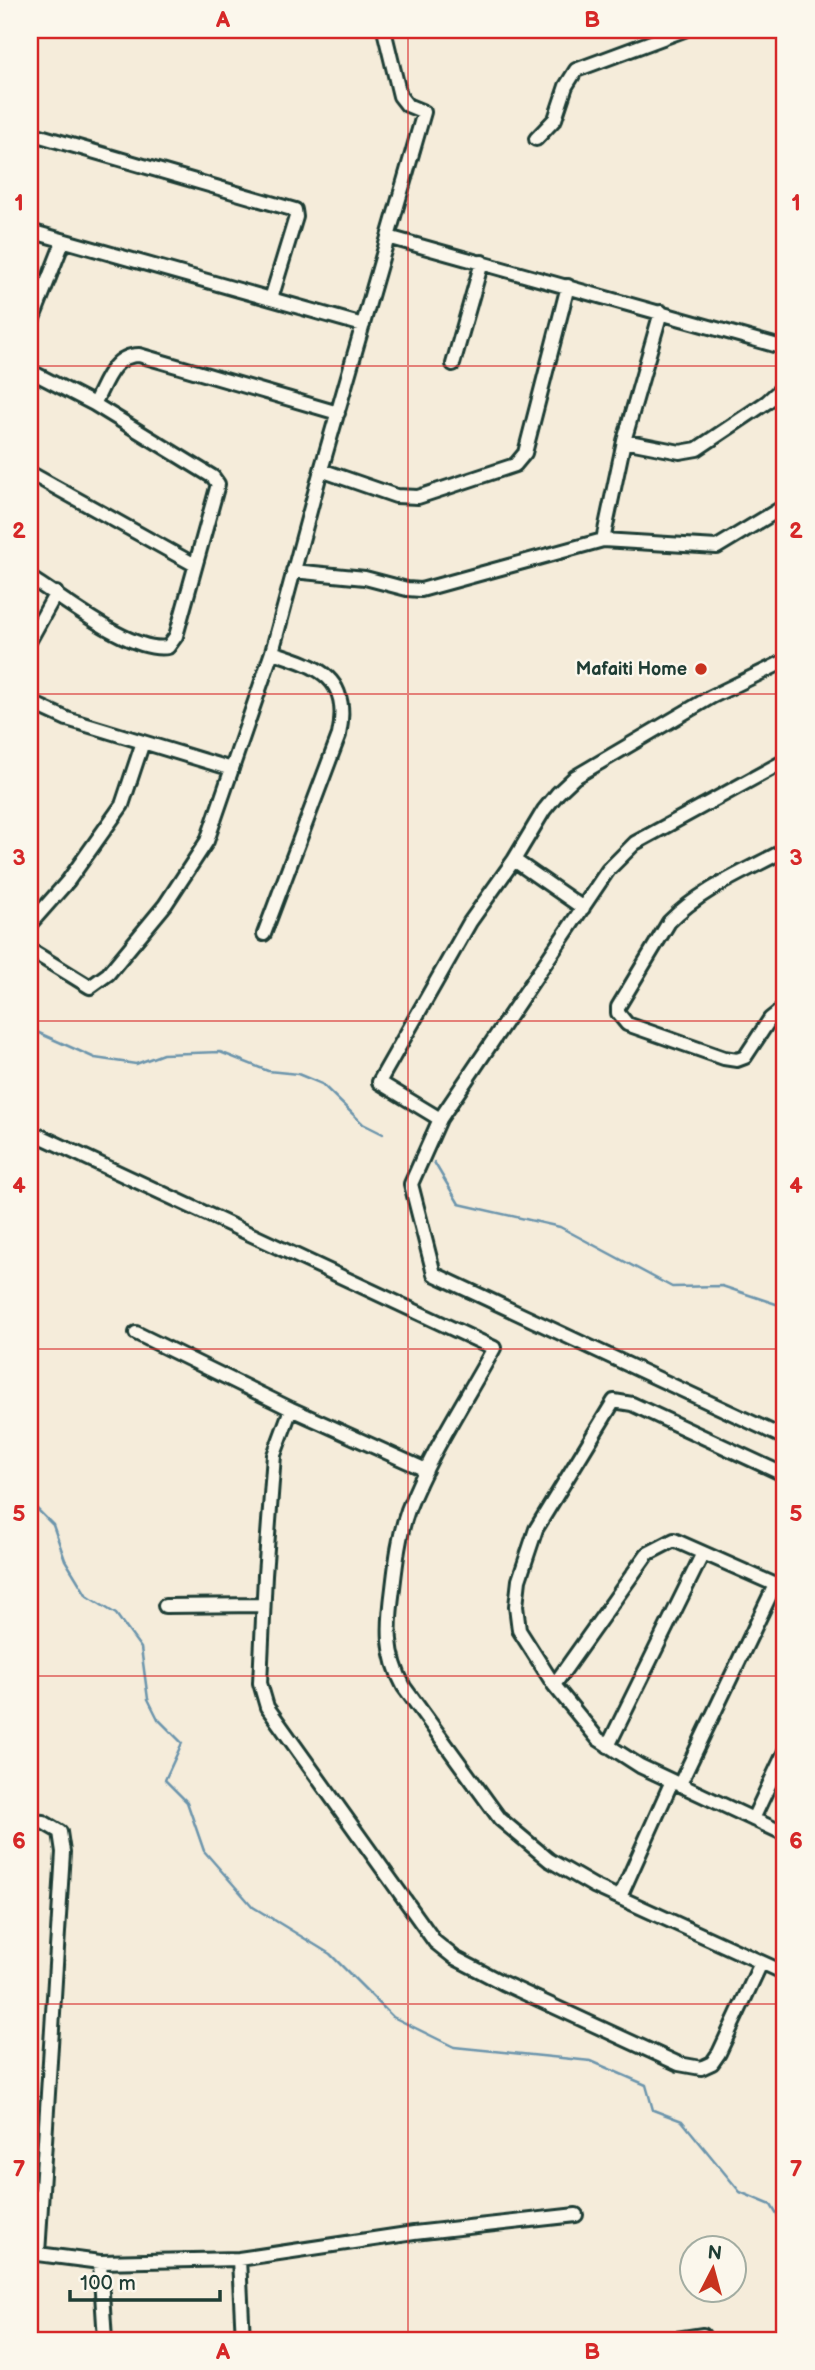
<svg xmlns="http://www.w3.org/2000/svg" width="815" height="2370" font-family="'Balsamiq Sans',sans-serif">
<style>
.lines{fill:none;stroke-linecap:round;stroke-linejoin:round}
.stream{stroke:#6c95ac;stroke-width:2.5}
.minor-casing{stroke:#1f3d34;stroke-width:18}
.minor{stroke:#fbf7ec;stroke-width:12}
.grid{fill:none;stroke:#d62828;stroke-width:2;stroke-opacity:0.55}
.poi-dot{fill:#c8321e;stroke:#fbf7ec;stroke-width:2.5}
.labels{text-anchor:middle;dominant-baseline:central;stroke-width:5;stroke-linejoin:round;paint-order:stroke}
.poi-label{font-size:18px;font-weight:bold;fill:#1f3d34;stroke:#fbf7ec;text-anchor:end}
.neatline{fill:none;stroke:#d62828;stroke-width:2.5}
.grid-label{font-size:23px;text-anchor:middle;font-weight:bold;fill:#d62828}
</style>
<rect width="100%" height="100%" fill="#f5ecda"/>
<filter id="ink" filterUnits="userSpaceOnUse"><feTurbulence type="fractalNoise" baseFrequency=".0143" numOctaves="2"/><feDisplacementMap in="SourceGraphic" scale="14" xChannelSelector="R" yChannelSelector="G"/><feConvolveMatrix kernelMatrix="1 2 1 2 8 2 1 2 1" color-interpolation-filters="sRGB"/></filter>
<g filter="url(#ink)">
<g class="lines">
<path class="stream" d="M30,1029L95,1058L136,1064L163,1054L220,1052L268,1071L298,1074L322,1084L363,1124L383,1134
M434,1162L459,1204L560,1227L672,1287L722,1286L785,1307
M30,1502L53,1525L65,1560L87,1596L116,1614L141,1648L148,1699L158,1719L182,1743L165,1780L187,1802L204,1851L253,1907L330,1954L393,2017L454,2047L591,2061L646,2085L653,2110L682,2121L740,2192L771,2205L785,2228"/>
<g class="minor-casing">
<path id="minor" d="M30,133L295,210L296,217L271,299
M536,139L555,119L566,86L576,70L684,30
M30,231L363,325
M388,237L785,348
M30,326L63,242
M453,364L482,262
M30,371L94,404L213,477L218,484L176,636L168,647C131,654 62,597 30,578
M94,404C105,384 112,355 139,355L338,413
M624,441L680,452L697,449L767,402L781,389L785,380
M321,470L396,496L418,497L515,465L525,453L568,286
M30,473L195,565
M603,540L717,547L785,506
M293,571L365,578L407,589L421,590L603,540L624,441L661,312
M30,640L56,593
M30,702L67,719L232,769
M785,761L635,843L608,870L440,1119L411,1184L434,1274L785,1438
M785,850C746,871 701,889 669,922L618,1007V1013L627,1024L724,1058L737,1060L745,1057L770,1019L785,1007
M514,860L583,908
M30,924L68,881L122,805L143,742
M264,934L339,735C351,677 319,667 272,652
M30,950L90,987L108,974L165,905L207,841L272,652L321,470L424,112L407,105L400,96L384,30
M440,1119L379,1082L470,922L514,860L544,810L558,793L575,777L711,697L785,661
M40,1136L494,1348C465,1401 430,1453 408,1510C399,1535 396,1562 393,1588C388,1626 386,1653 404,1687L500,1819L549,1860L594,1886L785,1973
M136,1333L291,1409L426,1470
M291,1409L274,1455L265,1575L260,1683L267,1707L435,1942L455,1958L503,1983L679,2064L701,2068L712,2063L719,2053L761,1963
M785,1475L632,1404L614,1401L536,1529L519,1580L516,1606L519,1630L554,1685L598,1739L640,1766L785,1834
M165,1606L263,1605
M554,1685L647,1554L674,1540L785,1589
M608,1746L703,1553
M680,1784L775,1585
M753,1819L785,1751
M30,1821L43,1822L60,1832L63,1852L38,2254
M620,1897L672,1781
M30,2253L100,2262L239,2259L414,2233L576,2215
M239,2259L243,2340
M100,2262L105,2340
M670,2340L703,2335"/>
</g>
<use href="#minor" class="minor"/>
</g>
</g>
<path class="grid" d="M408,30V2340M30,366H785M30,694H785M30,1021H785M30,1349H785M30,1676H785M30,2004H785"/>
<circle class="poi-dot" cx="701" cy="669" r="7"/>
<g class="labels">
<g class="poi-label">
<text x="687" y="669">Mafaiti Home</text>
</g>
</g>
<rect width="815" height="2370" fill="none" stroke="#fbf7ec" stroke-width="77"/>
<g transform="translate(713 2269) rotate(6)"><circle r="33" fill="#fbf7ec" stroke="#a3ada2" stroke-width="2"/>
<path d="M0-5L12 26L0 18L-12 26Z" fill="#c8321e"/>
<text y="-10" font-size="19" font-weight="bold" text-anchor="middle" fill="#1f3d34">N</text>
</g>
<path d="M70 2290v10h150v-10" fill="none" stroke="#1f3d34" stroke-width="3.5"/>
<text x="80" y="2290" font-size="21" fill="#1f3d34" stroke="#fbf7ec" stroke-width="5" paint-order="stroke">100 m</text>
<rect x="38" y="38" width="738" height="2294" class="neatline"/>
<g class="grid-label">
<text x="223" y="27">A</text>
<text x="592" y="27">B</text>
<text x="19" y="210">1</text>
<text x="796" y="210">1</text>
<text x="19" y="538">2</text>
<text x="796" y="538">2</text>
<text x="19" y="865">3</text>
<text x="796" y="865">3</text>
<text x="19" y="1193">4</text>
<text x="796" y="1193">4</text>
<text x="19" y="1521">5</text>
<text x="796" y="1521">5</text>
<text x="19" y="1848">6</text>
<text x="796" y="1848">6</text>
<text x="19" y="2176">7</text>
<text x="796" y="2176">7</text>
<text x="223" y="2359">A</text>
<text x="592" y="2359">B</text>
</g>
</svg>
